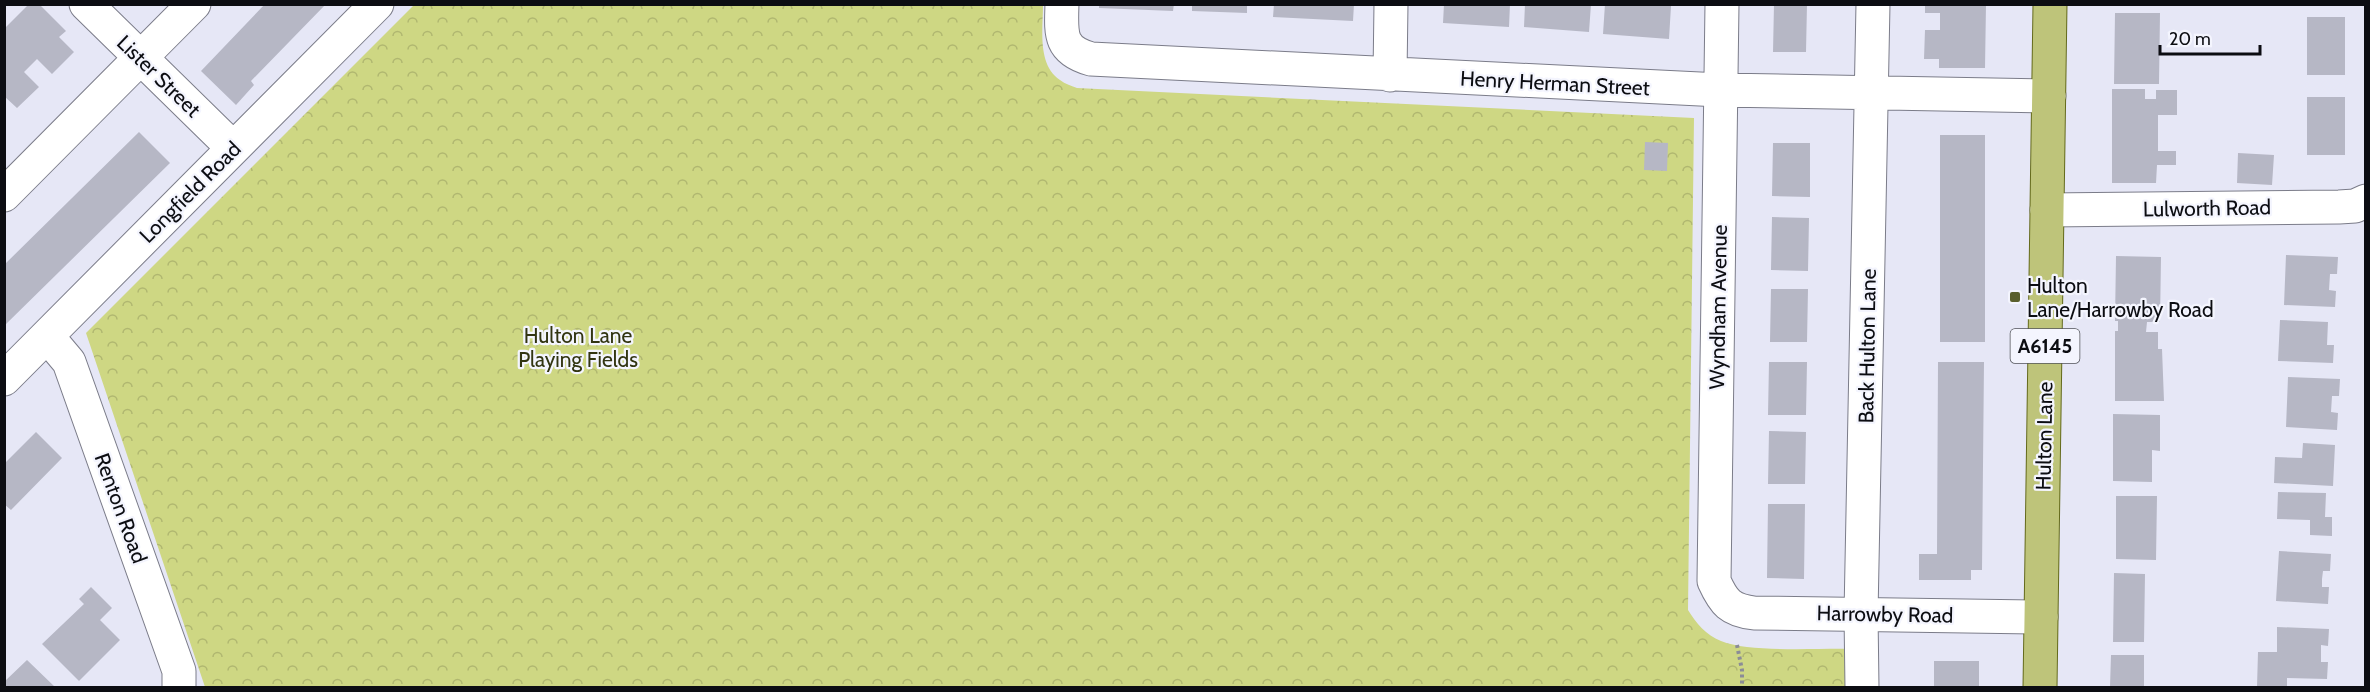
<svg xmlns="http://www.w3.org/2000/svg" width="2370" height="692" font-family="Cabin,sans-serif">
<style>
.forest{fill:url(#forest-crowns)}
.building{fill:#b6b7c5}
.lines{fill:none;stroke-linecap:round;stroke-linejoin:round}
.minor-casing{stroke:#7b7c89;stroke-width:35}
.major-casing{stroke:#646a1c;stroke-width:35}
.path{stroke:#8b8c97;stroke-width:4;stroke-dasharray:3 3;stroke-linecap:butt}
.minor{stroke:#fff;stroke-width:33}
.major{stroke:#bec47a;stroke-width:33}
.poi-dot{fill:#5a5f2d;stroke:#f4f5fe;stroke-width:2}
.labels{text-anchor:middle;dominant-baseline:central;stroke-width:4.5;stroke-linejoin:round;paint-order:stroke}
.shield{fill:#f4f5fe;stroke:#525359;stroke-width:1.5}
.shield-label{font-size:20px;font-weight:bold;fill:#0c0d12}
.street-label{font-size:21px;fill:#0c0d12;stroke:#f4f5fe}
.poi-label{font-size:21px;fill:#0c0d12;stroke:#f4f5fe;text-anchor:start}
.park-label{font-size:21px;fill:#323511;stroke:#f4f5fe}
</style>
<defs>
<pattern id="forest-crowns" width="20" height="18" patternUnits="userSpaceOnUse" patternTransform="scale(1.5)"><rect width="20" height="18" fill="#ced783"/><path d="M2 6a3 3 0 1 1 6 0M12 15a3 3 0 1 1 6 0" fill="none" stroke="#b0b770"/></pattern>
</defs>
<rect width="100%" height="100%" fill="#e6e7f6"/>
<path class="forest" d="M414,5H1043C1043,29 1037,65 1060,80C1065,84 1072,86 1077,88L1694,118L1688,610C1696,623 1706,635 1721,641C1750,653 1817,648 1851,649L1850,687H205L86,333Z"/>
<path class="building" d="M29,4H39L66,31L59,37L74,52L52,74L37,59L24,72L39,87L17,108L4,96V29Z
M265,4H326L251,81L254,85L236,105L201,71Z
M1099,4H1174L1173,11L1099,8Z
M1192,4H1247V13L1192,11Z
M1274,4H1354L1353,21L1273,17Z
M1444,4H1510L1509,27L1443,23Z
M1525,4H1591L1589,32L1524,27Z
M1605,4L1671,6L1669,39L1603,34Z
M1774,4H1807L1806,52H1773Z
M1925,4H1986L1985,68H1939V59H1924L1925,30H1940V13H1925Z
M2115,13H2160L2159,84H2114Z
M2307,17H2345V75H2307Z
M2112,89H2145V99H2156V90H2177V115H2158V151H2176V165H2157L2156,183H2112Z
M2307,97H2345V155H2307Z
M139,132L170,163L4,326V265Z
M1940,135H1985V342H1940Z
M1645,142L1668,143L1667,171L1644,170Z
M1773,143H1810V197L1772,196Z
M2238,153L2274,155L2272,185L2237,183Z
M1772,217L1809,218L1808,271L1771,270Z
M2286,255L2338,257L2337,274H2330L2329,290L2336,291L2335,307L2284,305Z
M2116,256L2161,257L2160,322H2147L2146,332H2158V349H2162L2164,401H2115V331H2118V321H2115Z
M1771,289H1808L1807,342H1770Z
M2280,320L2328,322L2327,345H2334L2333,363L2278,361Z
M1769,362H1807L1806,415H1768Z
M1938,362H1984L1982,570H1971V580H1919V554H1937Z
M2288,377L2340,379L2339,396H2332L2331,412L2338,413L2337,430L2286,427Z
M2113,414L2160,415V451L2152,450V482L2113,481Z
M1769,431L1806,432L1805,484H1768Z
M36,432L62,458L11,510L4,504V464Z
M2303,443L2335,445L2333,486L2274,483L2275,457L2302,458Z
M2278,492L2326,493L2325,517H2332V536L2310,535V520L2277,519Z
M2116,496H2157L2156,560L2116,559Z
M1768,504H1805L1804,579L1767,578Z
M2279,551L2331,554L2330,571H2323L2322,579V587H2329L2328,604L2276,601Z
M2114,573L2145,574L2144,642H2113Z
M91,587L112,608L100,620L120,640L79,681L42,644L84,604L79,599Z
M2277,627L2329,629L2328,646L2321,645V662H2328L2327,679L2287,678V687H2257L2258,652H2277Z
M2111,655H2144V687H2110Z
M27,660L55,687H4V682Z
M1934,661H1979V687H1934Z"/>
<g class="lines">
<g class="minor-casing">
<path id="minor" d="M86,4L233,148
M1062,4C1061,34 1059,50 1091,59L1720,90L2049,96
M1722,4L1714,581C1724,603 1730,610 1754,613L2041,617
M1390,75L1391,4
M4,195L194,4
M2047,210L2339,207L2355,206L2366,201
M48,337L69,362L179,671V688
M4,379L377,4
M1862,688L1861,614L1873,4"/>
</g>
<g class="major-casing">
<path id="major" d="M2040,688L2050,4"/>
</g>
<path class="path" d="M1737,645L1742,670V688"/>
<use href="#minor" class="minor"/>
<use href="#major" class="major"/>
</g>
<rect class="poi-dot" x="2009" y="291" width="12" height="12" rx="3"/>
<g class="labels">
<rect class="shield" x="2010.5" y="329" width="69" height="34" rx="4.5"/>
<g class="shield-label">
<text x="2045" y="346">A6145</text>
</g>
<g class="street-label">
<text transform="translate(159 76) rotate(44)">Lister Street</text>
<text transform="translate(1555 83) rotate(3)">Henry Herman Street</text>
<text transform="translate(190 192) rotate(-45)">Longfield Road</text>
<text transform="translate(2207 208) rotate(-1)">Lulworth Road</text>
<text transform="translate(1718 307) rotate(-89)">Wyndham Avenue</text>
<text transform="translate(1867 346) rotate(-89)">Back Hulton Lane</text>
<text transform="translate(2044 436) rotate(-89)">Hulton Lane</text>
<text transform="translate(121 508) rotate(70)">Renton Road</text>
<text transform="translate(1885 614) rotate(1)">Harrowby Road</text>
</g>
<g class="poi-label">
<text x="2027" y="285">Hulton<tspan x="2027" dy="24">Lane/Harrowby Road</tspan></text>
</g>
<g class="park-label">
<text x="578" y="335">Hulton Lane<tspan x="578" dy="24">Playing Fields</tspan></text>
</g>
</g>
<rect width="2370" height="692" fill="none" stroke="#0c0d12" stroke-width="12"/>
<path d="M2160 45v9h100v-9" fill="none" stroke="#0c0d12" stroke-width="3"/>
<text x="2169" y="45" font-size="18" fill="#0c0d12" stroke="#f4f5fe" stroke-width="4.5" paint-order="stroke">20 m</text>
</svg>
